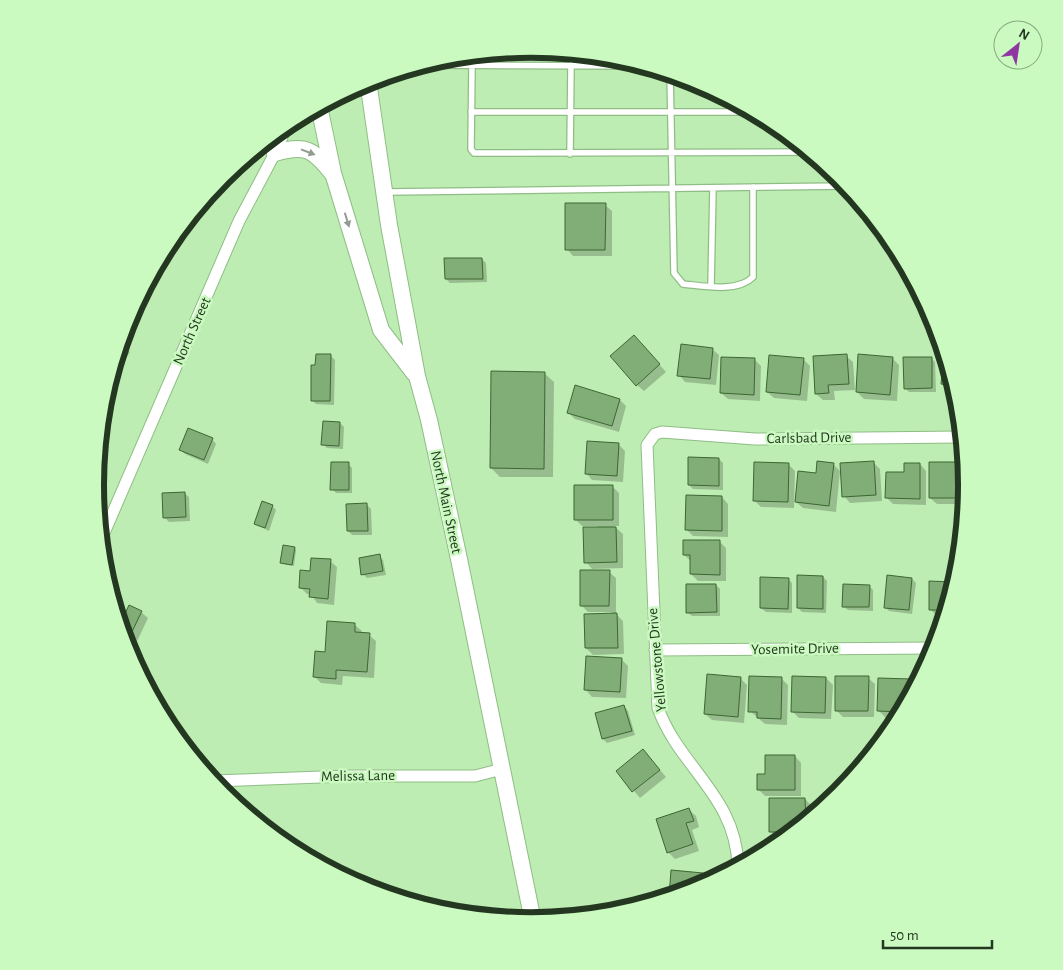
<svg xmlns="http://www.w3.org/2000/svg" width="1063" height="970" font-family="'Alegreya Sans',sans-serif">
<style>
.shadow{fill:#0003}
.building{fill:#81ae77;stroke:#3c6632}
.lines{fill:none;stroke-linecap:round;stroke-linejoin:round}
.service-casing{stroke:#8fbd85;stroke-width:8}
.minor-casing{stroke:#8fbd85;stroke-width:13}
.secondary-casing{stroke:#8fbd85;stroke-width:18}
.service{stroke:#fff;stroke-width:5.5}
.minor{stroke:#fff;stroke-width:11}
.secondary{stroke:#fff;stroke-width:16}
.oneway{fill:#929b90}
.labels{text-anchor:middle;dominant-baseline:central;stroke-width:5;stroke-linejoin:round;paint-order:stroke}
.street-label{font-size:15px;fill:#243720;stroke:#cafac0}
.rim{fill:none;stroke:#243720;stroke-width:6}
</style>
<rect width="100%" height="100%" fill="#bdedb3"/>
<path class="shadow" d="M541,50L617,57L623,59H546L541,55Z
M605,205L612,211V256H573L567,249Z
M482,259L486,263L487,282L450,283L446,279Z
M640,343L666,372L644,391L637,385Z
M120,345L130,352L122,365L115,361Z
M712,349L719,355L716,385L685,382L679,375Z
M330,355L335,360L334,405L316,404L312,400L317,366Z
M846,356L853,362L855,390L834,391L835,400H823L816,394Z
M946,357L957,392L949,390L942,384Z
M892,358L899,365L897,401L864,399L857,392Z
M931,358L935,362L936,392H909L905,388Z
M803,359L810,366L807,401L774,398L767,392Z
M755,360L761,366L760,401L728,399L721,393Z
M544,373L554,382L553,477H500L491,468Z
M108,384L116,390L108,407L103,405Z
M620,400L626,406L619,432L575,419L568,412Z
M340,423L344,427L343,449L327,448L323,444Z
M212,439L216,444L208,464L185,454L181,450Z
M618,444L625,451L623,482L592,480L586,473Z
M719,459L723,463V490L693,489L689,485Z
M873,462L880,469L882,501L850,503L844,496Z
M962,463L966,467L968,485L966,504H937L930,498Z
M348,464L352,468V493H336L332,489Z
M788,464L795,471L794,508L761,507L754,500Z
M833,464L840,471L836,512L803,508L796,502L817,474Z
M920,464L926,471V505L893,504L886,497L905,473Z
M612,486L619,493V526H614L623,534V568L592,569L586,562L598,526H582L575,519Z
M184,493L189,497L190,521L169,522L165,518Z
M722,497L728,504V537L693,536L687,530Z
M367,505L371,509L372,535H352L348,531Z
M272,506L276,510L269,531L255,524Z
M719,541L726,548V581H698L691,574V561L684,555Z
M295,548L296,550L294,566L283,564L282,563Z
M379,556L383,560L386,575L367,578L363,574Z
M330,561L337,567L334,605L317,603L311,594H307L300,587L311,572Z
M609,572L616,578V614L623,621L624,654L593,655L586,648L612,612H588L581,605Z
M823,577L827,581L826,613L802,612L798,608Z
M788,579L792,583V613L766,612L761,608Z
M912,579L916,583L912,614L889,611L885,607Z
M931,583L955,584L946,614H935L930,609Z
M716,585L720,589V616H692L687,612Z
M869,586L873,590V611L848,610L843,606Z
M141,612L148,618L133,650L127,647L118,618L123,620Z
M355,625L362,631L361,634L369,635L376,641L374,678L343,676L342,685L321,683L315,677L326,653Z
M621,659L628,666L626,698L592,697L586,690Z
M781,678L788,685L787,725L765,724L750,711Z
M826,678L833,685L831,719L799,718L792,711Z
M868,678L875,684L874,717H843L836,710Z
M741,679L747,685L744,723L712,720L705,714Z
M910,680L916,686L900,717H885L878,710Z
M624,706L628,711L635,735L607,743L603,739L596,714Z
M643,750L666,777L640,798L617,771Z
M795,756L801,763V796H765L758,789L766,775Z
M805,799L812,806V817L785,838H777L771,832Z
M689,810L696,816L699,827L692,830L699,851L675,859L668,852Z
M672,871L703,874L707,878V884L670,897Z"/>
<path class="building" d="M540,50L599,55L540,56Z
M565,203H606L605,250H565Z
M444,258H482L483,279H445Z
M634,335L660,364L636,386L610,356Z
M121,343L126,346L118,361L116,360Z
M681,344L713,348L710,379L677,376Z
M316,354H331L330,401H311V365H315Z
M847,354L849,384L828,385L829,393L815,394L813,356Z
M858,354L893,357L890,395L856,392Z
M769,355L804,358L800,395L766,392Z
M944,355H946L955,386L941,384Z
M721,357L755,358L754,395L720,393Z
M903,357H932V388L904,389Z
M491,371L545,372L544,469L490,468Z
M109,383L113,385L104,404V400Z
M575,385L620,399L612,426L567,413Z
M323,421L340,422L339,446L321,445Z
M188,428L213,438L204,460L179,450Z
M587,441L619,443L617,476L585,474Z
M688,457L719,458V486L688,485Z
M817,461L834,463L829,506L795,502L798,471L816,473Z
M874,461L876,495L842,497L840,463Z
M331,462H349V490H330Z
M754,462L789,463L788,502L753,501Z
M929,462H963V498H929Z
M904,463H920V499L885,498L886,472H904Z
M574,485H613V520H574Z
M185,492L186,517L163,518L162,493Z
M686,495L722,496V531L685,530Z
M262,501L273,505L265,528L254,524Z
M367,503L368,531H347L346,504Z
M583,527H616L617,562L584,563Z
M683,540H720V575L690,574V555H683Z
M283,545L295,547L292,565L280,563Z
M380,554L383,571L361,575L359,558Z
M311,558L331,559L328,599L309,597L310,589L299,588L300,570L310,571Z
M580,570H610L609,606H580Z
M797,575L823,576V609L797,608Z
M887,575L912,578L909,610L884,608Z
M760,577L789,578L788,609L760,608Z
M929,581L954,582L947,610H929Z
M686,584H716L717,612L686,613Z
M843,584L870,585L869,607H842Z
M129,605L142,611L126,644L118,616L123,618Z
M617,613L618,648H585L584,614Z
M327,621L355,623V632L370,633L367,672L336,670V679L313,677L315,651L325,652Z
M586,656L622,658L620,692L584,690Z
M707,674L741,677L738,717L704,714Z
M749,676L782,677L781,719L757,718V712H748Z
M792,676L826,677L825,713L791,712Z
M835,676H869L868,711H835Z
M878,678L911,679L910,698L903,712L877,711Z
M624,705L632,731L602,739L595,713Z
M643,749L660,770L632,792L616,771Z
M765,755H795V790H757V774H765Z
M769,798H805L806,822L793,832H769Z
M689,808L694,821L686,823L693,844L667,853L656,819Z
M671,870L703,873L702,886L669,897Z"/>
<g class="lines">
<g class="service-casing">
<path id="service" d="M421,65L645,66
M472,65L471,149L474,153L810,152
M670,73L674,273L683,284C704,286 737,293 753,277V187
M471,112H755
M570,154L571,65
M386,192L848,186
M711,286L713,188"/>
</g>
<g class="minor-casing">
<path id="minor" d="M101,540L239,221L275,153L288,123
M655,650L936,648
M213,781L348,776H475L502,769
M738,867C737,797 679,767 658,708L647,445L655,434L662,432L755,439L963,437"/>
</g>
<g class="secondary-casing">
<path id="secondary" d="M368,81L389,225L417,376L429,420L459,559L533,921
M319,106L333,173L381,330L414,373
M275,153C305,144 313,149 332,173"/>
</g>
<use href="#service" class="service"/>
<use href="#minor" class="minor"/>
<use href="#secondary" class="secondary"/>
</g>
<defs><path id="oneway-solid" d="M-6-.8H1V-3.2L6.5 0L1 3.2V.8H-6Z" transform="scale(1.25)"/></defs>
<g class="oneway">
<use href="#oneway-solid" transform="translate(308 152) rotate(21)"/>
<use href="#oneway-solid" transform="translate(347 220) rotate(73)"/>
</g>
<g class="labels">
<g class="street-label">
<text transform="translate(192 331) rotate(-66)">North Street</text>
<text transform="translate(809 438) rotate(-1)">Carlsbad Drive</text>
<text transform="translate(446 502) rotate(78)">North Main Street</text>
<text transform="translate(795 649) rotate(-1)">Yosemite Drive</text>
<text transform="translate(657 660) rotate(-95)">Yellowstone Drive</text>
<text transform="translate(358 776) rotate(-1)">Melissa Lane</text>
</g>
</g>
<path d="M0 0H1063V970H0ZM104 485a427 427 0 1 1 854 0a427 427 0 1 1-854 0Z" fill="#cafac0" fill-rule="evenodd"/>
<path class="rim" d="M104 485a427 427 0 1 1 854 0a427 427 0 1 1-854 0Z"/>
<g transform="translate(1018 45) rotate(30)"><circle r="24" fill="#cafac0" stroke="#88ac80"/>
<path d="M0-4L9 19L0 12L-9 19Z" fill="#8f36a2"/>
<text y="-8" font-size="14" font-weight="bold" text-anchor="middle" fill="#243720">N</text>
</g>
<path d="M883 940v8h109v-8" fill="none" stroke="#243720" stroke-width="2.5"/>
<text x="890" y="940" font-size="15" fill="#243720" stroke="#cafac0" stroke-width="4" paint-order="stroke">50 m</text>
</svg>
